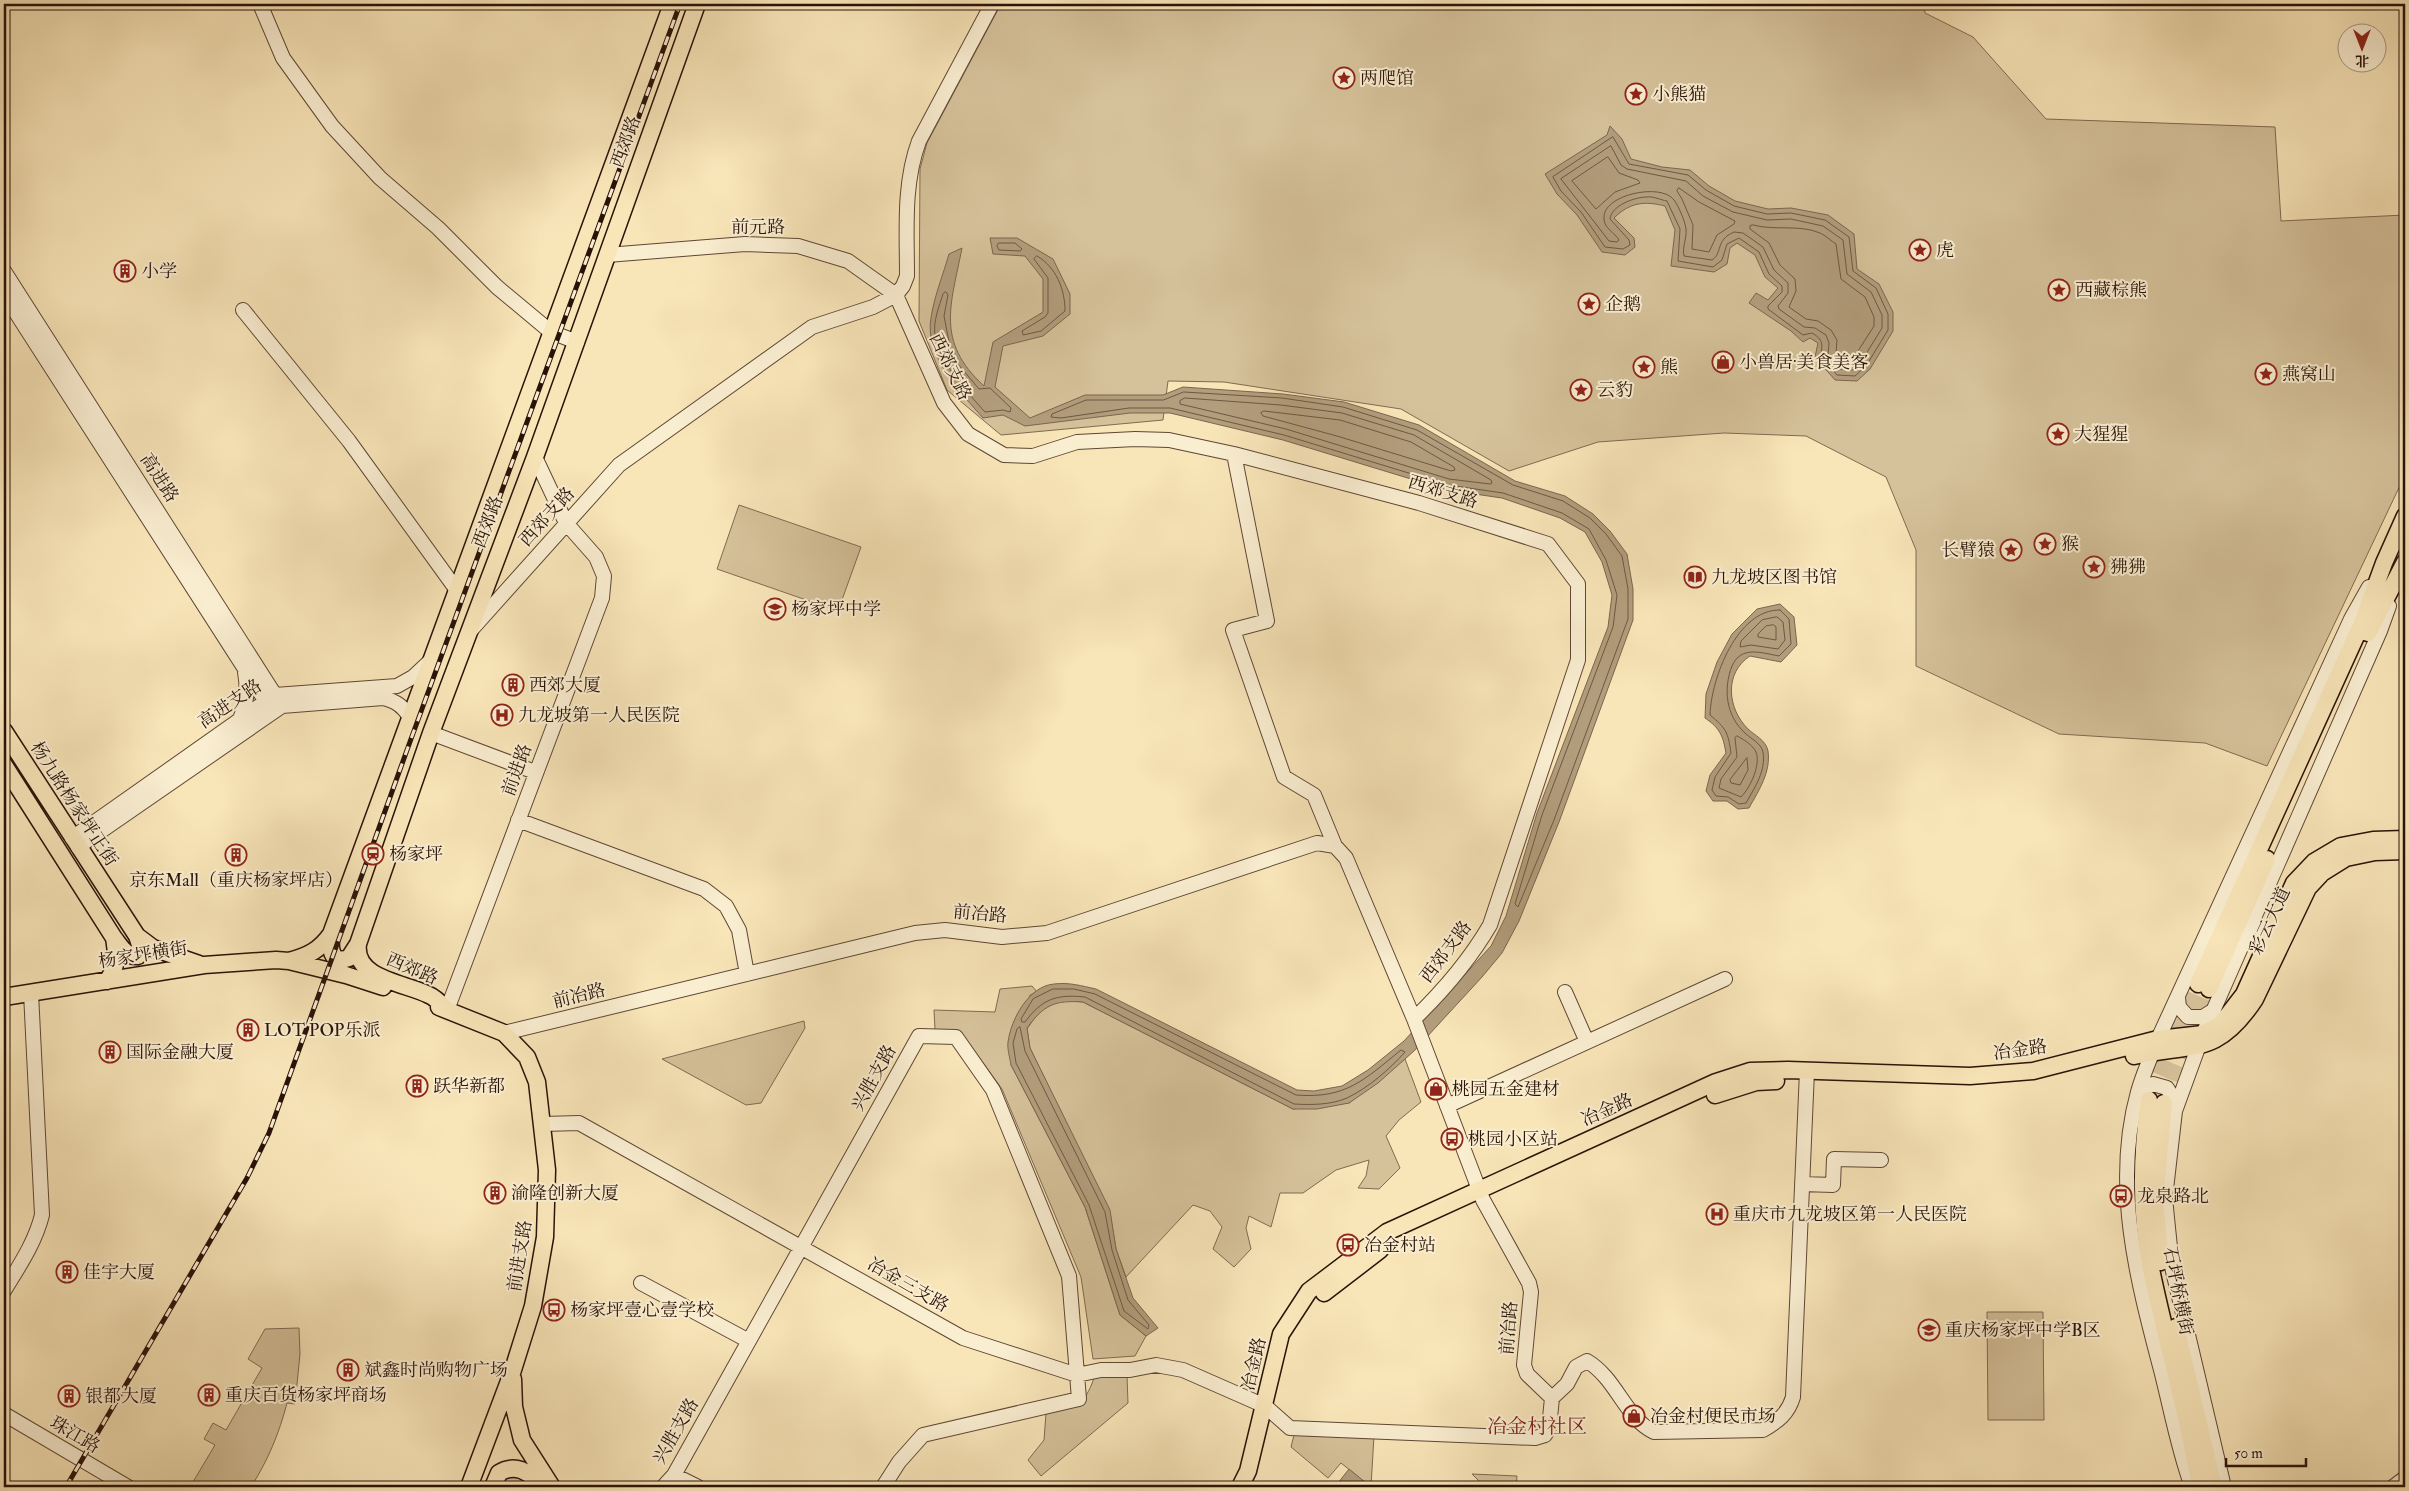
<svg xmlns="http://www.w3.org/2000/svg" width="2409" height="1491" font-family="'IM FELL Double Pica','Noto Serif SC',serif">
<style>
.green{fill:#d5c19a;stroke:#806a51}
.water{fill:#b29d7c;stroke:#7c654e}
.lines{fill:none;stroke-linecap:round;stroke-linejoin:round}
.shore{stroke:#6e5842;stroke-width:1}
.major-tunnel{stroke:#d9c59e;stroke-width:16;stroke-dasharray:16 8;stroke-linecap:butt}
.minor-casing{stroke:#5e4734;stroke-width:16}
.major-casing{stroke:#2a1208;stroke-width:19}
.minor{stroke:#faeed1;stroke-width:14}
.major{stroke:#f8e5b8;stroke-width:16}
.rail-casing{stroke:#2a1208;stroke-width:5}
.rail{stroke:#faeed1;stroke-width:3;stroke-dasharray:9;stroke-linecap:butt}
.labels{text-anchor:middle;dominant-baseline:central;stroke-width:4;stroke-linejoin:round;paint-order:stroke}
.poi-label{font-size:18px;fill:#2a1208;stroke:#faeed1;text-anchor:start}
.street-label{font-size:18px;fill:#2a1208;stroke:#faeed1}
.quarter-label{font-size:20px;fill:#7a1f14;stroke:#faeed1}
</style>
<rect width="100%" height="100%" fill="#f8e5b8"/>
<filter id="stains"><feTurbulence type="fractalNoise" baseFrequency=".004" numOctaves="4"/><feColorMatrix values="0 0 0 0 .2 0 0 0 0 .09 0 0 0 0 .02 0 0 0 .5 -.17"/></filter>
<radialGradient id="worn" r=".72"><stop offset=".6" stop-color="#630" stop-opacity="0"/><stop offset="1" stop-color="#630" stop-opacity=".3"/></radialGradient>
<path class="green" d="M1001,4H1924L1925,13L1973,37L2046,119L2275,127L2281,221L2405,215V475L2267,766L2205,743L2059,734L1916,666V550L1886,477L1806,436L1724,433L1598,442L1509,471L1401,409L1224,382L1168,381L1163,420L1001,435L947,390L919,321L920,169L927,143Z
M739,505L861,547L838,611L717,569Z
M1032,986L1037,992L1030,995L1011,1065L1085,1207L1120,1315L1146,1336L1135,1356L1093,1359L1081,1277L1002,1089L961,1032L935,1030L934,1010L995,1012L1000,989Z
M1062,1000L1083,1002L1293,1109L1349,1103L1405,1059L1421,1102L1399,1120L1386,1136L1400,1168L1379,1189L1358,1188L1366,1176L1369,1160L1336,1170L1303,1193H1280L1271,1227L1249,1216L1246,1228L1251,1249L1234,1267L1213,1249L1222,1227L1210,1211L1193,1205L1126,1277L1116,1249L1110,1214L1030,1048L1027,1029L1040,1010Z
M804,1021L805,1028L761,1103L746,1105L662,1059Z
M1987,1312H2043L2044,1420H1988Z
M299,1328L300,1354L295,1404L287,1403C279,1434 268,1460 251,1487H190L215,1445L204,1439L213,1423L226,1430L262,1368L248,1359L265,1329Z
M1101,1376H1127L1128,1403L1041,1476L1028,1460L1044,1440L1046,1413C1075,1407 1084,1407 1094,1378Z
M1295,1431L1374,1435L1371,1487L1341,1463L1328,1478L1291,1447Z
M1472,1474L1517,1476L1516,1487H1485Z
M506,1476L518,1477L527,1487H497Z"/>
<path class="water" d="M1610,126L1622,139L1631,159L1662,167L1690,170L1709,186L1735,201L1768,209L1791,208L1828,215L1854,234L1857,269L1879,284L1893,312V331L1870,369L1857,381L1835,380L1815,357L1818,343L1810,338L1803,342L1791,331L1749,303L1756,293L1768,300L1778,288L1765,277L1755,255L1737,243L1730,248L1727,264L1714,272L1671,266L1675,230L1665,206C1645,201 1630,202 1614,218L1634,238L1635,247L1625,255L1602,252L1577,215L1557,194L1545,174L1607,135Z
M990,238H1017L1053,259L1070,294V314L1043,336L1003,346L995,387L1030,418L1085,395H1163L1183,387L1283,394L1344,402L1419,425L1515,481L1565,496L1593,514L1610,531L1627,554L1633,589V620L1559,822L1519,921L1502,953L1482,977L1414,1051L1378,1083L1349,1103L1317,1109H1293L1083,1002C1054,1000 1044,1005 1027,1028L1030,1048L1110,1210L1116,1249L1133,1298L1158,1328L1146,1336L1120,1315L1085,1207L1011,1065C1010,1058 1007,1049 1008,1042C1011,1019 1029,986 1054,984C1069,982 1082,986 1096,989L1297,1090L1314,1091L1342,1086L1368,1070L1404,1041L1491,946L1506,916L1537,813L1608,627L1612,595L1602,562L1585,532L1560,518L1502,498L1447,490L1283,440L1170,413H1130L1025,426L1003,415L983,418C961,393 924,355 931,318C934,297 943,275 949,254L962,248C951,305 935,341 984,386L993,342L1043,312V279L1025,256L993,254Z
M1780,604L1794,617L1797,645L1781,662L1750,656C1724,673 1727,708 1748,729C1754,735 1766,740 1768,751C1771,772 1759,790 1749,808L1738,809L1727,801H1713L1706,791L1710,775L1726,753C1723,736 1720,728 1705,718L1706,694L1717,662L1732,634L1757,609Z
M1349,1469L1371,1487H1372H1342L1338,1483Z"/>
<g class="lines">
<path class="shore" d="M1613,137L1629,164L1688,175L1706,190L1734,206L1767,214L1791,213L1825,220L1849,237L1853,271L1876,288L1888,314V330L1866,366L1855,376L1837,375L1821,356C1822,344 1824,340 1812,333L1803,335L1768,309V306L1782,292V286L1769,274L1759,252L1739,238L1727,244L1722,260L1713,267L1678,261L1680,229L1667,201C1661,200 1653,196 1647,197C1634,197 1611,206 1610,219L1629,240L1630,245L1623,249L1605,247L1581,212L1561,191L1553,177Z
M1611,146L1621,165L1627,169L1686,181L1703,196L1733,212L1767,220L1791,219L1823,226L1843,240L1847,274L1871,292L1882,315V328L1861,362L1853,370L1840,369L1828,355L1829,343L1826,335L1815,328L1804,327L1779,309L1778,306L1788,293V283L1774,270L1763,247L1743,233L1734,232C1715,240 1723,253 1712,260L1684,256C1682,247 1687,238 1686,229C1685,221 1679,207 1674,200C1661,182 1601,195 1604,219C1604,228 1615,233 1619,240L1617,242L1609,241L1561,179Z
M1608,157L1619,173L1638,180L1640,183L1615,192L1596,209L1572,181Z
M1679,188L1699,202L1735,221L1734,224L1717,235L1709,252L1692,249L1693,225L1682,199L1677,191Z
M1753,225C1775,231 1799,224 1820,233C1825,235 1831,241 1836,244L1841,279L1865,297L1874,317V326L1851,362L1844,361L1836,353L1837,340L1831,330L1818,321L1806,319L1789,307L1796,291L1795,279L1780,265L1769,243L1750,229V226Z
M999,243H1015L1022,249L1020,251L999,250L997,246Z
M1037,256C1056,267 1065,289 1065,311L1041,331L1023,335L1022,331L1045,317L1048,313V278L1034,259Z
M946,292L948,295L944,316L952,357L979,389L990,388L1011,408L1010,412L1003,410L985,412C967,392 939,362 935,335C933,321 939,307 943,294Z
M1184,392L1282,398L1343,407L1417,430L1513,485L1563,501L1590,518L1606,534L1622,556L1628,589V619L1554,820L1518,907L1515,904L1542,815L1613,627L1617,595L1606,560L1589,529L1562,513L1503,493L1448,485L1284,435L1170,408H1129L1061,418L1051,417L1052,414L1086,400H1163Z
M1185,398L1281,405L1342,413L1414,435L1491,480L1492,483L1490,484L1449,479L1286,429L1180,404V401Z
M1264,411L1340,420L1411,442L1454,467L1455,470L1451,471L1337,436L1263,416L1261,413Z
M1780,610L1789,619L1791,644L1779,656C1762,653 1741,645 1732,666C1723,689 1726,716 1745,733C1751,739 1761,743 1763,752C1766,771 1755,787 1746,803L1739,804L1728,797L1716,796L1712,790L1715,777L1731,753C1728,732 1726,728 1710,715C1711,679 1737,609 1780,610Z
M1777,617L1783,622L1785,640L1778,649L1751,645L1740,647L1741,641L1762,620Z
M1774,625L1776,627V640L1758,637V634L1766,626Z
M1737,736C1743,739 1753,745 1756,752C1761,765 1750,788 1741,797L1719,788L1721,779L1737,757L1735,738Z
M1747,758L1748,770L1740,785L1731,783L1730,780Z
M1053,989H1074L1095,994L1296,1095C1346,1099 1364,1080 1401,1050L1405,1052C1390,1069 1368,1088 1347,1098C1331,1105 1311,1105 1294,1104L1085,997C1056,994 1042,999 1025,1022H1022L1021,1019L1033,999Z
M1020,1027L1025,1051L1105,1212L1112,1250L1128,1300L1149,1325L1148,1329L1124,1311L1089,1205L1016,1063L1013,1043L1017,1029Z"/>
<path class="major-tunnel" d="M2150,1097L2198,984
M2164,1103L2209,989"/>
<g class="minor-casing">
<path id="minor" d="M260,4L283,58L332,126L380,178L438,228L497,287L551,332L577,342
M607,255L745,244L798,246L848,261L896,295L944,403L968,434L1004,455L1033,456L1077,442L1135,439L1169,440L1234,454L1419,503L1548,544L1578,584V660L1490,925C1469,961 1444,990 1414,1019
M4,271L282,706
M4,294L272,711
M243,310L349,441L456,589
M1234,454L1267,621L1233,630L1284,777L1314,795L1335,846
M472,629L619,465L812,327L873,307L896,295L903,286L907,276C907,231 903,184 919,141L992,4
M240,719C247,702 248,690 245,672
M431,733L535,772
M518,820L704,889L726,906L739,930L747,974
M72,838L275,695L397,686L413,677L429,662
M78,847L282,706L383,698C395,701 402,705 409,716
M1565,992L1587,1042
M2178,998L2179,1007L2188,1017H2203L2214,1010
M447,1010L602,598L604,576L596,557L566,523L535,457
M504,1033L915,933L945,930L1002,937L1047,933L1317,843L1335,846L1346,858L1414,1019L1483,1200L1529,1283L1531,1292L1524,1365L1527,1374L1552,1398L1549,1428L1545,1435L1535,1438L1290,1428L1265,1406L1183,1370L1156,1365L1130,1370H1101L1077,1375L963,1338L579,1123L543,1124
M2138,1092L2153,1084L2167,1088L2174,1100L2175,1111
M1447,1106L1725,979
M1802,1184L1833,1185L1834,1159L1881,1160
M641,1283L749,1341
M4,1291C19,1266 35,1243 42,1215L31,993
M1552,1398L1567,1384L1576,1367L1587,1361C1617,1379 1625,1418 1654,1432L1763,1430C1778,1421 1788,1414 1793,1397L1807,1071
M4,1414L128,1487
M674,1475L698,1487
M663,1487L674,1475L707,1416L919,1036L956,1037L993,1090L1069,1276L1079,1399L923,1435L899,1462L883,1487
M2192,1487C2178,1449 2171,1409 2161,1370C2137,1279 2112,1185 2138,1092C2143,1074 2151,1056 2158,1039L2351,619L2369,587
M2224,1487L2172,1267L2165,1198L2175,1111L2203,1034L2380,631L2389,606
M2393,1487L2405,1478"/>
</g>
<g class="major-casing">
<path id="major" d="M2368,633L2405,562
M4,731L137,936L153,948L199,964
M4,765L114,938C117,956 118,966 107,981
M331,934C330,947 330,965 349,958L358,944
M114,938C121,947 126,957 138,956L142,951L137,936
M289,961C308,956 320,950 331,934L672,4
M2198,984L2362,623L2384,563L2405,516
M2209,989L2267,859
M4,997L204,965L276,960L289,961L346,975L383,987
M439,1007L504,1033L527,1057L537,1082L547,1170L545,1237L533,1306L512,1373L469,1487
M447,1010C442,1005 436,998 429,995C406,983 353,979 358,944L431,733L535,457L697,4
M2134,1056C2193,1043 2217,1057 2255,999L2308,888L2322,873L2346,858L2375,852L2405,851
M1715,1095L1756,1082L1776,1081
M2149,1100C2141,1156 2140,1213 2151,1269C2166,1342 2188,1414 2200,1487
M2161,1262L2155,1201L2164,1103
M1324,1293L1380,1250
M2176,1327L2214,1487
M513,1379L514,1407L522,1440L552,1487
M493,1487L499,1473C518,1461 532,1476 547,1487
M1240,1487L1248,1471L1281,1334L1309,1291L1387,1232L1716,1082L1750,1071L1788,1070L1970,1076L2033,1071L2158,1039L2203,1034L2221,1024L2244,994L2294,883L2314,862L2341,846L2373,840L2405,839"/>
</g>
<use href="#minor" class="minor"/>
<use href="#major" class="major"/>
<g class="rail-casing">
<path id="rail" d="M66,1487L247,1178L269,1133L411,739L680,4"/>
</g>
<use href="#rail" class="rail"/>
</g>
<defs>
<g id="sight-ring" transform="scale(1.125)"><circle r="9.5" fill="#faeed1" stroke="#8f2418" stroke-width="1.5"/><path d="M0-6L1.8-2.2L6-1.7L2.9 1.2L3.7 5.4L0 3.3L-3.7 5.4L-2.9 1.2L-6-1.7L-1.8-2.2Z" fill="#8f2418"/></g>
<g id="building-ring" transform="scale(1.125)"><circle r="9.5" fill="#faeed1" stroke="#8f2418" stroke-width="1.5"/><path d="M-4-6H4V6H1V3H-1V6H-4ZM-2.5-4.3h1.7v1.8h-1.7ZM.8-4.3h1.7v1.8H.8ZM-2.5-1h1.7V.8h-1.7ZM.8-1h1.7V.8H.8Z" fill="#8f2418"/></g>
<g id="shop-ring" transform="scale(1.125)"><circle r="9.5" fill="#faeed1" stroke="#8f2418" stroke-width="1.5"/><path d="M-5-2.5h2.3a2.7 3.5 0 0 1 5.4 0H5L5.5 6h-11ZM-1.5-2.5h3a1.5 2.3 0 0 0-3 0Z" fill="#8f2418"/></g>
<g id="library-ring" transform="scale(1.125)"><circle r="9.5" fill="#faeed1" stroke="#8f2418" stroke-width="1.5"/><path d="M-6-4Q-3-5.5-.7-3.5V5Q-3 3-6 4ZM6-4Q3-5.5 .7-3.5V5Q3 3 6 4Z" fill="#8f2418"/></g>
<g id="school-ring" transform="scale(1.125)"><circle r="9.5" fill="#faeed1" stroke="#8f2418" stroke-width="1.5"/><path d="M0-5L7-2L0 1L-7-2ZM-4 1L0 2.5L4 1V4Q0 6-4 4Z" fill="#8f2418"/></g>
<g id="hospital-ring" transform="scale(1.125)"><circle r="9.5" fill="#faeed1" stroke="#8f2418" stroke-width="1.5"/><path d="M-5-5h3v3.5h4V-5h3V5h-3V1.5h-4V5h-3Z" fill="#8f2418"/></g>
<g id="station-ring" transform="scale(1.125)"><circle r="9.5" fill="#faeed1" stroke="#8f2418" stroke-width="1.5"/><path d="M-3-6H3Q5-6 5-4V2Q5 4 3 4L4.5 6H3L1.5 4h-3L-3 6H-4.5L-3 4Q-5 4-5 2V-4Q-5-6-3-6ZM-3.5-4v3h7v-3ZM-3.5 1v1.5H-2V1ZM2 1v1.5H3.5V1Z" fill="#8f2418"/></g>
<g id="bus-ring" transform="scale(1.125)"><circle r="9.5" fill="#faeed1" stroke="#8f2418" stroke-width="1.5"/><path d="M-5-6H5V4H4V6H2V4H-2V6H-4V4H-5ZM-3.5-4V0h7V-4ZM-3.5 1.2v1.5H-2V1.2ZM2 1.2v1.5H3.5V1.2Z" fill="#8f2418"/></g>
</defs>
<g fill-rule="evenodd">
<use href="#sight-ring" x="1344" y="78"/>
<use href="#sight-ring" x="1636" y="94"/>
<use href="#sight-ring" x="1920" y="250"/>
<use href="#building-ring" x="125" y="271"/>
<use href="#sight-ring" x="2059" y="290"/>
<use href="#sight-ring" x="1589" y="304"/>
<use href="#shop-ring" x="1723" y="362"/>
<use href="#sight-ring" x="1644" y="367"/>
<use href="#sight-ring" x="2266" y="374"/>
<use href="#sight-ring" x="1581" y="390"/>
<use href="#sight-ring" x="2058" y="434"/>
<use href="#sight-ring" x="2045" y="544"/>
<use href="#sight-ring" x="2011" y="550"/>
<use href="#sight-ring" x="2094" y="567"/>
<use href="#library-ring" x="1695" y="577"/>
<use href="#school-ring" x="775" y="609"/>
<use href="#building-ring" x="513" y="685"/>
<use href="#hospital-ring" x="502" y="715"/>
<use href="#station-ring" x="373" y="854"/>
<use href="#building-ring" x="236" y="855"/>
<use href="#building-ring" x="248" y="1030"/>
<use href="#building-ring" x="110" y="1052"/>
<use href="#building-ring" x="417" y="1086"/>
<use href="#shop-ring" x="1436" y="1089"/>
<use href="#bus-ring" x="1452" y="1139"/>
<use href="#building-ring" x="495" y="1193"/>
<use href="#bus-ring" x="2121" y="1196"/>
<use href="#hospital-ring" x="1717" y="1214"/>
<use href="#bus-ring" x="1348" y="1245"/>
<use href="#building-ring" x="67" y="1272"/>
<use href="#bus-ring" x="554" y="1310"/>
<use href="#school-ring" x="1929" y="1330"/>
<use href="#building-ring" x="348" y="1370"/>
<use href="#building-ring" x="209" y="1395"/>
<use href="#building-ring" x="69" y="1396"/>
<use href="#shop-ring" x="1634" y="1416"/>
</g>
<g class="labels">
<g class="poi-label">
<text x="1360" y="78">两爬馆</text>
<text x="1652" y="94">小熊猫</text>
<text x="1936" y="250">虎</text>
<text x="141" y="271">小学</text>
<text x="2075" y="290">西藏棕熊</text>
<text x="1605" y="304">企鹅</text>
<text x="1739" y="362">小兽居·美食美客</text>
<text x="1660" y="367">熊</text>
<text x="2282" y="374">燕窝山</text>
<text x="1597" y="390">云豹</text>
<text x="2074" y="434">大猩猩</text>
<text x="2061" y="544">猴</text>
<text x="1995" y="550" text-anchor="end">长臂猿</text>
<text x="2110" y="567">狒狒</text>
<text x="1711" y="577">九龙坡区图书馆</text>
<text x="791" y="609">杨家坪中学</text>
<text x="529" y="685">西郊大厦</text>
<text x="518" y="715">九龙坡第一人民医院</text>
<text x="389" y="854">杨家坪</text>
<text x="236" y="880" text-anchor="middle">京东Mall（重庆杨家坪店）</text>
<text x="264" y="1030">LOT POP乐派</text>
<text x="126" y="1052">国际金融大厦</text>
<text x="433" y="1086">跃华新都</text>
<text x="1452" y="1089">桃园五金建材</text>
<text x="1468" y="1139">桃园小区站</text>
<text x="511" y="1193">渝隆创新大厦</text>
<text x="2137" y="1196">龙泉路北</text>
<text x="1733" y="1214">重庆市九龙坡区第一人民医院</text>
<text x="1364" y="1245">冶金村站</text>
<text x="83" y="1272">佳宇大厦</text>
<text x="570" y="1310">杨家坪壹心壹学校</text>
<text x="1945" y="1330">重庆杨家坪中学B区</text>
<text x="364" y="1370">斌鑫时尚购物广场</text>
<text x="225" y="1395">重庆百货杨家坪商场</text>
<text x="85" y="1396">银都大厦</text>
<text x="1650" y="1416">冶金村便民市场</text>
</g>
<g class="street-label">
<text transform="translate(626 142) rotate(-70)">西郊路</text>
<text x="758" y="227">前元路</text>
<text transform="translate(950 367) rotate(64)">西郊支路</text>
<text transform="translate(159 478) rotate(57)">高进路</text>
<text transform="translate(1443 492) rotate(17)">西郊支路</text>
<text transform="translate(547 517) rotate(-48)">西郊支路</text>
<text transform="translate(488 522) rotate(-69)">西郊路</text>
<text transform="translate(230 704) rotate(-34)">高进支路</text>
<text transform="translate(517 770) rotate(-70)">前进路</text>
<text transform="translate(74 804) rotate(57)">杨九路杨家坪正街</text>
<text transform="translate(980 914) rotate(5)">前冶路</text>
<text transform="translate(2270 921) rotate(-65)">彩云大道</text>
<text transform="translate(1446 952) rotate(-53)">西郊支路</text>
<text transform="translate(143 955) rotate(-9)">杨家坪横街</text>
<text transform="translate(412 969) rotate(23)">西郊路</text>
<text transform="translate(579 996) rotate(-14)">前冶路</text>
<text transform="translate(2020 1050) rotate(-8)">冶金路</text>
<text transform="translate(874 1078) rotate(-61)">兴胜支路</text>
<text transform="translate(1607 1110) rotate(-24)">冶金路</text>
<text transform="translate(520 1256) rotate(-81)">前进支路</text>
<text transform="translate(908 1285) rotate(30)">冶金三支路</text>
<text transform="translate(2178 1291) rotate(79)">石坪桥横街</text>
<text transform="translate(1509 1328) rotate(-85)">前冶路</text>
<text transform="translate(1254 1364) rotate(-77)">冶金路</text>
<text transform="translate(676 1431) rotate(-60)">兴胜支路</text>
<text transform="translate(75 1435) rotate(30)">珠江路</text>
</g>
<g class="quarter-label">
<text x="1537" y="1426">冶金村社区</text>
</g>
</g>
<rect width="2409" height="1491" fill="none" stroke="#f8e5b8" stroke-width="20"/>
<rect x="5" y="5" width="2399" height="1481" fill="none" stroke="#2a1208" stroke-width="2.5"/>
<rect x="10" y="10" width="2389" height="1471" fill="none" stroke="#2a1208"/>
<g transform="translate(2362 48) rotate(180)"><circle r="24" fill="#faeed1" stroke="#a79681"/>
<path d="M0-4L9 19L0 12L-9 19Z" fill="#8f2418"/>
<text y="-8" font-size="14" font-weight="bold" text-anchor="middle" fill="#2a1208">北</text>
</g>
<path d="M2226 1458v8h80v-8" fill="none" stroke="#2a1208" stroke-width="2.5"/>
<text x="2234" y="1458" font-size="15" fill="#2a1208" stroke="#faeed1" stroke-width="4" paint-order="stroke">50 m</text>
<rect width="100%" height="100%" filter="url(#stains)"/>
<rect width="100%" height="100%" fill="url(#worn)"/>
</svg>
